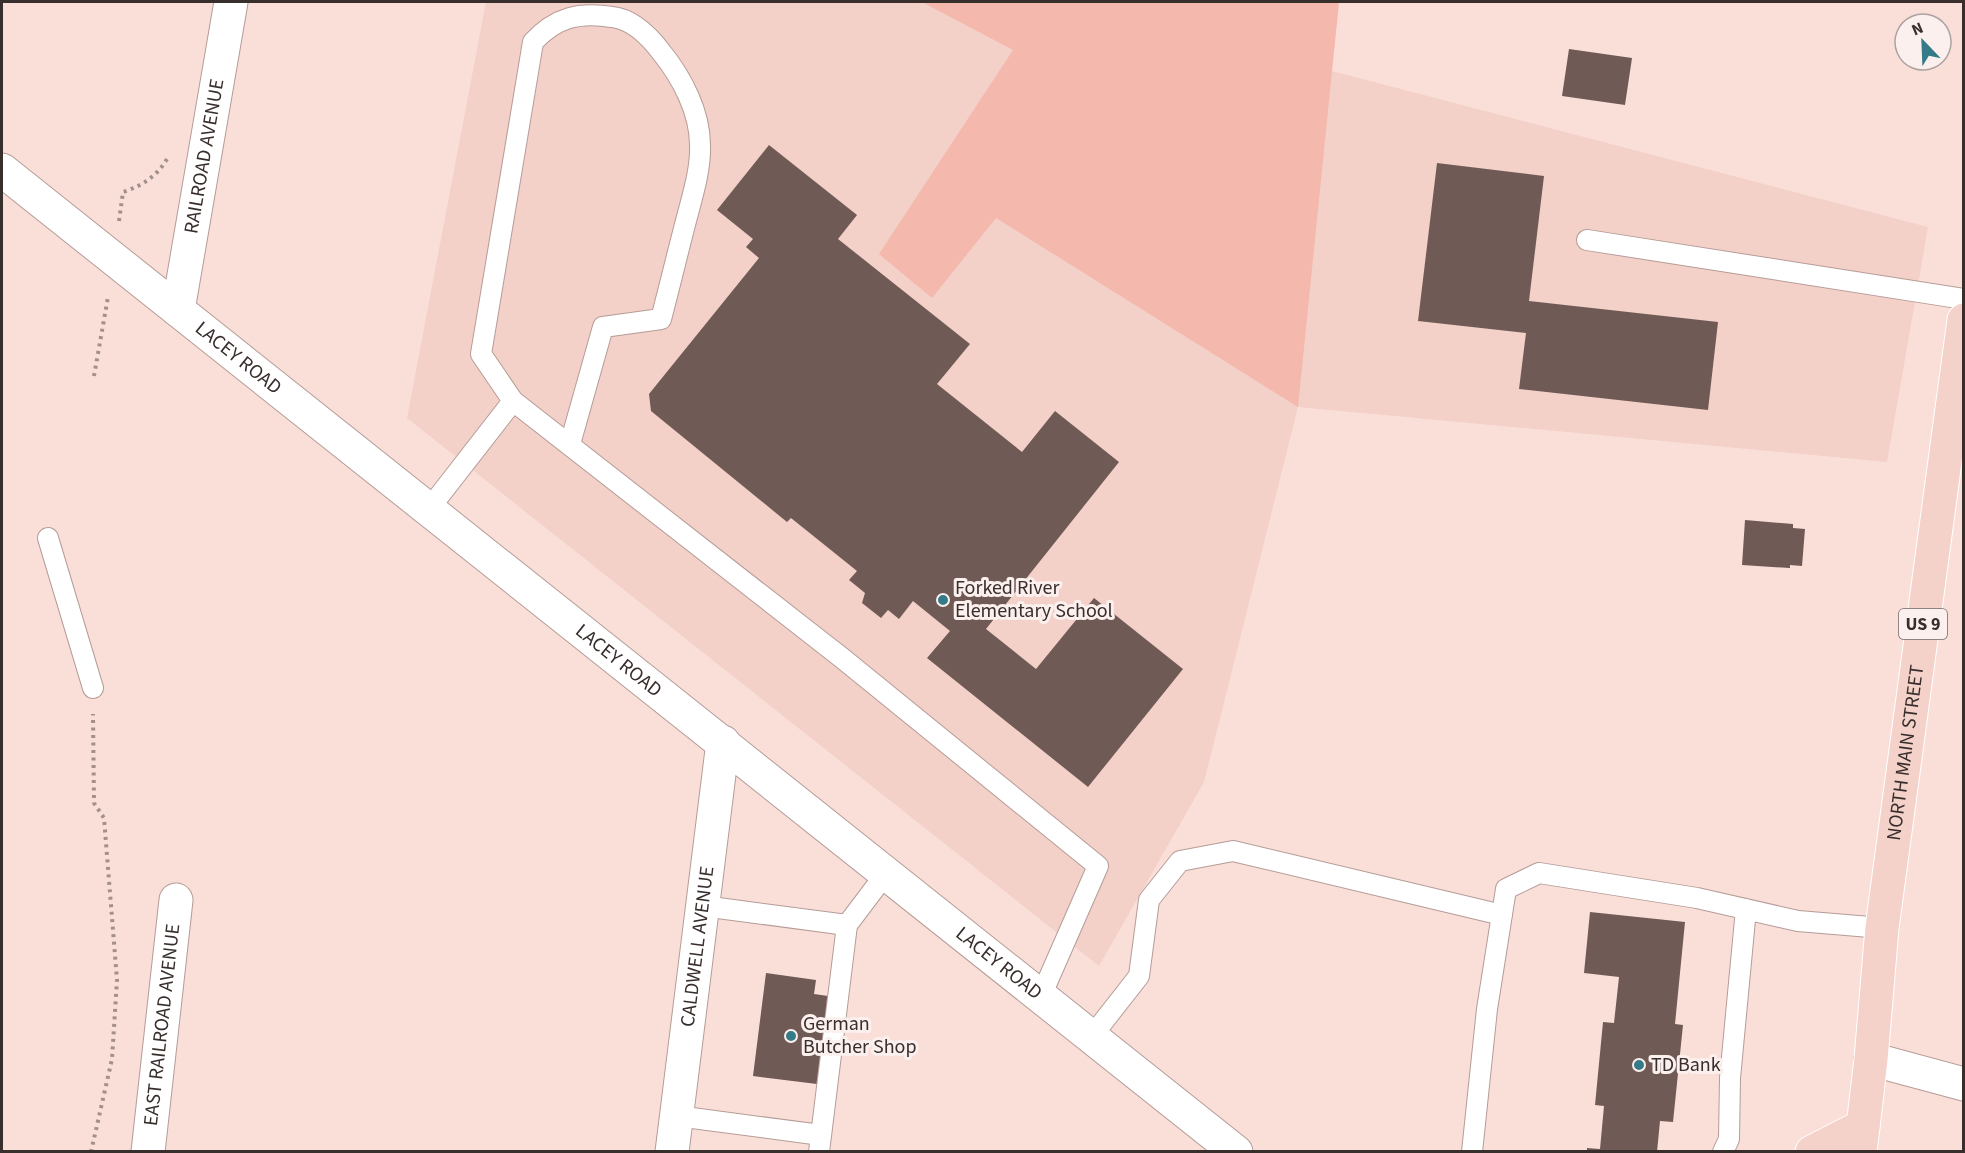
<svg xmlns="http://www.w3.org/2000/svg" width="1965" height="1153" font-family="'Source Sans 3',sans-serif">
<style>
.built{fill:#f3d0c8}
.green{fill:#f4b8ac}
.building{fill:#705a55}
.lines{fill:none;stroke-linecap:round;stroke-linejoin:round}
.service-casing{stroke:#b59c97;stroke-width:22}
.minor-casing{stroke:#b59c97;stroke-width:35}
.secondary-casing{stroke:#b59c97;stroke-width:35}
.trunk-casing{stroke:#fff;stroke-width:35}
.path{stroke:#a3908c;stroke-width:4;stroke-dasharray:3 4.5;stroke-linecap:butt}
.service{stroke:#fff;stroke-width:20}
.minor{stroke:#fff;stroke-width:33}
.secondary{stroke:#fff;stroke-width:33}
.trunk{stroke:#f4d2ca;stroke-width:33}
.poi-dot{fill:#357a88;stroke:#fbf0ee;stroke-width:2}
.labels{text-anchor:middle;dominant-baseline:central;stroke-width:6;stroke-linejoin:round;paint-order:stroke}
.shield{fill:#fbf0ee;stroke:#726866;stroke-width:1.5}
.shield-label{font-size:18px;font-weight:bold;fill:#382e2c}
.street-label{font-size:20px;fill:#382e2c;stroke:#fbf0ee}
.poi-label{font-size:20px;fill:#382e2c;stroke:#fbf0ee;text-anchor:start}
</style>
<rect width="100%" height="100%" fill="#fadfd9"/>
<path class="built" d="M486,2H1339L1332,71L1928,227L1887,462L1298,407L1204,782L1099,966L407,418Z"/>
<path class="green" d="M922,2H1339L1298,407L996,218L932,298L879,254L1013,50Z"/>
<path class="building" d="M1569,49L1632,58L1625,105L1562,96Z
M769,145L857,215L838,239L970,344L937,384L1022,452L1055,411L1119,462L986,629L1036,669L1094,598L1183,669L1088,787L927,658L950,631L913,601L899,619L888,610L881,618L862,603L865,593L849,580L857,571L791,518L787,522L651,411L649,394L759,258L746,247L753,239L717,210Z
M1437,163L1544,176L1529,301L1718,322L1708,410L1519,389L1526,333L1418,321Z
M1745,520L1793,524V528L1805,529L1802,566L1790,565V568L1742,565Z
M1590,912L1685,922L1675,1024L1683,1025L1673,1122L1660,1121L1657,1152H1587V1148L1600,1149L1604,1106L1595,1105L1603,1022L1614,1023L1619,977L1584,973Z
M766,973L816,980L814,994L828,996L817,1084L753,1076Z"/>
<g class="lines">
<g class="service-casing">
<path id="service" d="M1587,240L1964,299
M570,444L603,327L661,319C670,285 678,251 687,217C693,194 701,168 700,145C700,112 682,78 662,53C650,37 633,19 612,17C579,12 556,17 533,42L481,354L513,401L842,658L1098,866L1041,996
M429,509L513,401
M48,538L93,688
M703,906L847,925L887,872
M1092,1036L1139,976L1149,900L1180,861L1233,851L1502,915
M677,1116L821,1135
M819,1152L847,925
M1472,1152L1487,1009L1506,889L1539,873L1697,898L1798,921L1882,928
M1723,1152L1729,1139L1730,1078L1746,909"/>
</g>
<g class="minor-casing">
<g id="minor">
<path id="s1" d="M178,310L231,2"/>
<path d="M1871,1059L1964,1084"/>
<path id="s2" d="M148,1152L176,900"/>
<path id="s3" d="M672,1152L723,742"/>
</g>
</g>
<g class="secondary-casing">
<g id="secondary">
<path id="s4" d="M2,170L1236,1152"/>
</g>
</g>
<g class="trunk-casing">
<g id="trunk">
<path d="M1812,1152L1863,1126"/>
<path id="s5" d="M1860,1152L1871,1059L1882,928L1964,320"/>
</g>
</g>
<path class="path" d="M119,221L123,192C142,186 157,176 167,159
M94,376L108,297
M91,1152L112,1059L117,980L104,818L94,803L93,714"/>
<use href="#service" class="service"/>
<use href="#minor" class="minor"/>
<use href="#secondary" class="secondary"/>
<use href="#trunk" class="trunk"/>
</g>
<g class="poi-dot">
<circle cx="943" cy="600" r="6"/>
<circle cx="791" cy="1036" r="6"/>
<circle cx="1639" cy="1065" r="6"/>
</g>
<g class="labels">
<rect class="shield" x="1899" y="609" width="48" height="30" rx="4.5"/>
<g class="shield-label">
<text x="1923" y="624">US 9</text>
</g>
<g class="street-label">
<text stroke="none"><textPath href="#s1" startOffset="156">RAILROAD AVENUE</textPath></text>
<text stroke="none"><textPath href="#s4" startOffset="302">LACEY ROAD</textPath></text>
<text stroke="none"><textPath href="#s4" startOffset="788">LACEY ROAD</textPath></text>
<text stroke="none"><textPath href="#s5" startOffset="402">NORTH MAIN STREET</textPath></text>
<text stroke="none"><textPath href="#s3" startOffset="207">CALDWELL AVENUE</textPath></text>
<text stroke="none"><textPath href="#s4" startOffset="1274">LACEY ROAD</textPath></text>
<text stroke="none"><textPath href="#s2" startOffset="128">EAST RAILROAD AVENUE</textPath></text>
</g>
<g class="poi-label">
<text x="955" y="588">Forked River<tspan x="955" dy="23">Elementary School</tspan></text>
<text x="803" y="1024">German<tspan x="803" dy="23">Butcher Shop</tspan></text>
<text x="1651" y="1065">TD Bank</text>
</g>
</g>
<rect width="1965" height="1153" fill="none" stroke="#382e2c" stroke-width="6"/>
<g transform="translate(1923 42) rotate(337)"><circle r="28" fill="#fbf0ee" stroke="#ada2a0" stroke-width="1.5"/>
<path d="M0-4.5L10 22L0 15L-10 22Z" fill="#357a88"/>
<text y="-9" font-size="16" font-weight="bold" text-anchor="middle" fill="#382e2c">N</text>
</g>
</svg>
